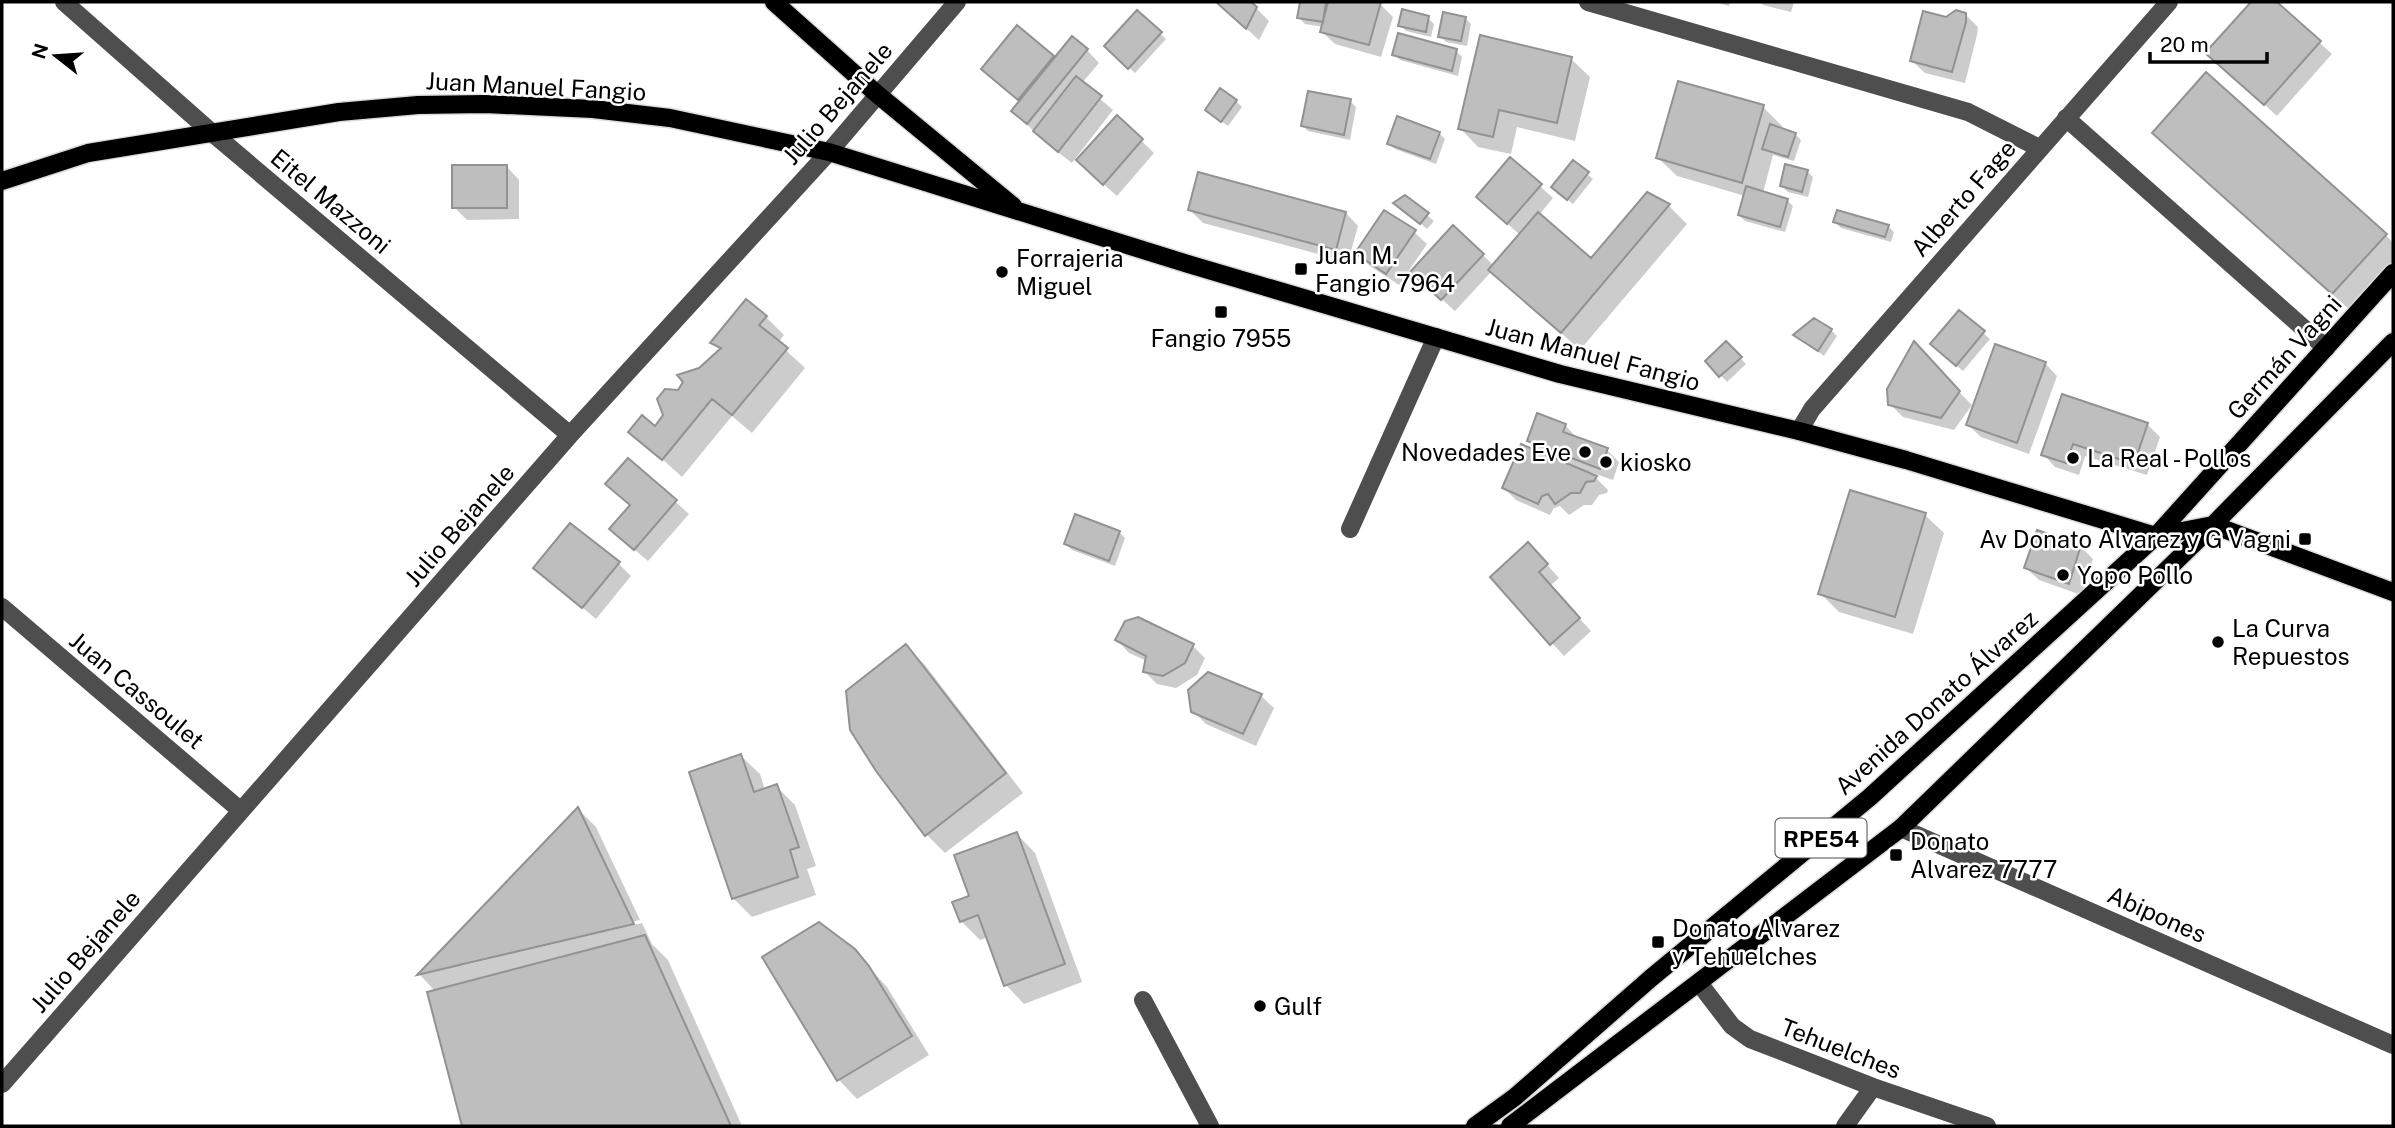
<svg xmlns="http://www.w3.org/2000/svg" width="2395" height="1128" font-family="'Public Sans',sans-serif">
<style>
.shadow{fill:#0003}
.building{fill:#bebebe;stroke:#929292;stroke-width:2}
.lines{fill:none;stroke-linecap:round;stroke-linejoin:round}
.major-casing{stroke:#dbdbdb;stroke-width:21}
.minor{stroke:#4e4e4e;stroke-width:18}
.major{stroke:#000;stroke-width:18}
.poi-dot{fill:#000;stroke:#fff;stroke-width:2.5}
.labels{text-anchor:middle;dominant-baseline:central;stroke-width:5;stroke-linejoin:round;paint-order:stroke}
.shield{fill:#fff;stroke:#4c4c4c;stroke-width:2}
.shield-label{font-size:23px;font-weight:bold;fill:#000}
.street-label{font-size:24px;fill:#000;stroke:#fff}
.poi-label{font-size:24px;fill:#000;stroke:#fff;text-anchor:start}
</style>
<rect width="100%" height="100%" fill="#fff"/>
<path class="shadow" d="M1217,2H1249L1256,8L1269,21L1259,40Z
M1302,2H1372L1380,4L1393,17L1381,57L1335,44L1322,32L1324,27L1305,24L1299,18Z
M1715,2H1730L1729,6Z
M1760,2H1794L1791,12L1763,5Z
M2253,2H2275L2332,54L2277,116L2208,53Z
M1137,12L1166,39L1135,73L1106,46Z
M1965,14L1978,27L1977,35L1965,83L1925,73L1912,61L1946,19Z
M1428,18L1434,24L1431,37L1406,31L1400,25Z
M1465,18L1471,24L1467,46L1446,42L1440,36Z
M1017,27L1055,59L1087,50L1099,63L1082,83L1113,110L1072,163L1047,144L1013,111L1020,102L996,81Z
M1456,51L1462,57L1458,76L1400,60L1394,54Z
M1571,59L1590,77L1575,141L1517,127L1511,154L1478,147L1460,128Z
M1236,101L1242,107L1228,126L1213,115Z
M1350,101L1356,107L1350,140L1308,131L1302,125Z
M1763,107L1782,126L1781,130L1795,134L1801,140L1794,161L1773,155L1763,193L1787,200L1793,206L1785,232L1745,221L1739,215L1745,196L1677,176L1658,158Z
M1117,117L1154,153L1117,196L1091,173Z
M1439,133L1445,139L1436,164L1395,149L1389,143Z
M2172,151L2386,235L2393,243V266L2352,312Z
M1510,159L1553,198L1539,215L1591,260L1647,194L1669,206L1687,224L1580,350L1492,271L1455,311L1425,284L1483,255L1494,266L1520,235L1491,209Z
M507,167L519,180V219L467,220L454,207Z
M1807,171L1813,177L1808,197L1788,192L1782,186Z
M1587,174L1593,179L1573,204L1559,193Z
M1405,197L1434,221L1427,229L1402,208Z
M1190,210L1346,213L1358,226L1348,262L1203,223Z
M1835,222L1888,226L1894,232L1891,242L1841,228Z
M1414,232L1427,244L1399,285L1370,266L1357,253Z
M1959,312L1990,339L1963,371L1938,350Z
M766,317L784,335L778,343L805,368L752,433L732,416L682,477L631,431L655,428L679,391L720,350L713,343Z
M1831,330L1837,336L1824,356L1796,335Z
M1726,343L1746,364L1727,382L1707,361Z
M2045,363L2057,376L2029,454L1981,437L1968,425Z
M1953,386L1972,405L1954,430L1903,417L1890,404Z
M2063,396L2147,424L2160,437L2147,475L2085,456L2079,475L2055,467L2043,454Z
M1565,425L1577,438L1607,450L1619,462L1613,480L1590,472L1608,490L1607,493L1599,495L1592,505H1584L1569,515L1560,506L1554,508L1550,515L1516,500L1504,488L1542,455L1529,441Z
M628,460L689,514L648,561L624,541L631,506L620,497Z
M1925,515L1944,533L1913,634L1839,612L1820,593Z
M1119,532L1125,538L1115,566L1072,550L1066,544Z
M2080,546L2093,559L2081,595L2039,580L2026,568Z
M1540,557L1559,578L1550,586L1591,631L1564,656L1492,578Z
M618,563L631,576L596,619L536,568Z
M1117,640L1193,646L1205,658L1197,675L1176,688L1157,684L1145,672L1147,661L1129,653Z
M906,646L925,665L1023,793L945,853L927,835Z
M1208,674L1261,696L1274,708L1256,746L1206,724L1193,711Z
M741,756L760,774L765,790L777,787L795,805L816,866L807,869L816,895L752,917L733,898Z
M578,809L596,827L640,920L466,962L461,966L642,923L652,944L668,960L742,1126H464L430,993L436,992L420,975Z
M1017,834L1035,853L1082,982L1024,1004L1006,985L988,937L980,940L961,921L971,897Z
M854,951L887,987L929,1055L857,1099L839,1080L764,958Z"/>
<path class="building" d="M1216,2H1251L1257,7L1246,29Z
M1300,2H1326L1323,22L1297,18Z
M1328,2H1381L1369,45L1320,32Z
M2251,2H2277L2321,41L2264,105L2205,53Z
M1402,9L1429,16L1426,32L1398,26Z
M1137,10L1162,32L1128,69L1104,46Z
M1956,10L1966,13V22L1952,72L1910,61L1923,11L1946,17Z
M1443,12L1466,17L1461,41L1438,37Z
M1017,25L1054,56L1018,100L981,69Z
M1398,33L1457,49L1452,71L1392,55Z
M1480,35L1572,57L1557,123L1499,110L1493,137L1458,129Z
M1072,36L1088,49L1027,124L1011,111Z
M2206,72L2387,234L2332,294L2152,133Z
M1076,76L1102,96L1058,152L1033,131Z
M1678,81L1764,105L1742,183L1656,158Z
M1220,88L1237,100L1221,122L1205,110Z
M1308,91L1351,99L1344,135L1301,126Z
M1117,115L1143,139L1103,185L1076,160Z
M1397,116L1440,132L1430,159L1387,144Z
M1770,124L1796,133L1788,157L1762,149Z
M1510,157L1542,184L1507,224L1476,197Z
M1573,160L1589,172L1567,200L1551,187Z
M1785,164L1808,170L1802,192L1780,186Z
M452,165H507V208H452Z
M1198,172L1346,212L1336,250L1188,210Z
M1746,186L1788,199L1780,227L1738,215Z
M1647,192L1670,204L1561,333L1488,270L1538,212L1591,258Z
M1405,195L1429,213L1420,224L1393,203Z
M1384,210L1416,230L1386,274L1355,253Z
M1837,210L1889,225L1885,237L1833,222Z
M1453,225L1484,254L1441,300L1410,272Z
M746,299L767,316L759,325L788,348L732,415L712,399L662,460L628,432L642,415L655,426L663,415L657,399L665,389L678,390L683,382L677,375L699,368L721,348L710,343Z
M1959,310L1985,331L1956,366L1930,344Z
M1814,318L1832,329L1818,351L1793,335Z
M1726,341L1742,357L1719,377L1705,361Z
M1914,341L1960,391L1941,418L1888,405L1887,389Z
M1995,344L2046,362L2017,443L1966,425Z
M2062,394L2148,423L2134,464L2073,444L2066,463L2041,455Z
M1537,413L1566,424L1563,432L1608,448L1600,469L1527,441Z
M1521,444L1597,476L1594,481L1586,482L1580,493H1571L1555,504L1548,494L1542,496L1538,504L1502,488Z
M628,458L677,500L634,550L609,529L630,505L605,484Z
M1850,490L1926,513L1895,617L1818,594Z
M1075,514L1120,531L1109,561L1064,544Z
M570,523L620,562L582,608L533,568Z
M2037,530L2081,545L2069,584L2024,568Z
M1528,542L1548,564L1539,572L1580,618L1550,645L1490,577Z
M1138,617L1194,644L1185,663L1163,676L1143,672L1146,656L1115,640L1125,621Z
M906,644L1006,773L925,836L876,771L850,730L846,691Z
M1208,672L1262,694L1243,734L1191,712L1188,690Z
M741,754L754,792L777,784L799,847L790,850L798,877L732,899L689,772Z
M578,807L634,924L417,975Z
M1017,832L1065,964L1004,986L978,915L960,922L952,902L969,896L954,855Z
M819,922L855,949L869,966L912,1036L837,1081L762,957Z
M645,935L731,1126H462L427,992Z"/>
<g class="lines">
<g class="major-casing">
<path id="major" d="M774,2L877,94L1013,206
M2,181L88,153L339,112L418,105L485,104L593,109L670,118L829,152L1188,264L1560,374L1799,431L1906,460L2156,536L2213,525L2393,592
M1475,1126L1515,1097L1651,978L1870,797L2156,536L2393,273
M1510,1126L1901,828L2213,525L2393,342"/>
</g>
<path class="minor" d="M64,2L210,131L570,435
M1588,2L1968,112L2039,148
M2066,118L2326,348
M1799,431L1812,409L2169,2
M1350,529L1436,337
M2,607L240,810
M1901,828L2393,1045
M1699,983L1732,1026L1750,1039L1873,1087L1987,1126
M1143,1000L1210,1126
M2,1084L570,435L829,152L957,2
M1845,1126L1873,1087"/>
<use href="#major" class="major"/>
</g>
<g class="poi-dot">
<rect x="1294" y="262" width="14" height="14" rx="3.5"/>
<circle cx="1002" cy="272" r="7"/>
<rect x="1214" y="305" width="14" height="14" rx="3.5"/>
<circle cx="1585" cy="452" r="7"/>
<circle cx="2073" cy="458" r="7"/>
<circle cx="1606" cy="462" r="7"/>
<rect x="2298" y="532" width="14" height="14" rx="3.5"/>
<circle cx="2063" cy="575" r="7"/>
<circle cx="2218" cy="642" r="7"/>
<rect x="1889" y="848" width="14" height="14" rx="3.5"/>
<rect x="1651" y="935" width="14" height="14" rx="3.5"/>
<circle cx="1260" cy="1006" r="7"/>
</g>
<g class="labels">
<rect class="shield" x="1775.5" y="818.5" width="91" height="39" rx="5"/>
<g class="shield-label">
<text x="1821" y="838">RPE54</text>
</g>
<g class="street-label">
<text transform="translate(536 86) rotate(3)">Juan Manuel Fangio</text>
<text transform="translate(837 103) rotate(-49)">Julio Bejanele</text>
<text transform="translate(1963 198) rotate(-49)">Alberto Fage</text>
<text transform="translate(331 201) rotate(40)">Eitel Mazzoni</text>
<text transform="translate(1593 354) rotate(15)">Juan Manuel Fangio</text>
<text transform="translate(2284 357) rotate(-48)">Germán Vagni</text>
<text transform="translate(459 525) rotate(-49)">Julio Bejanele</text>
<text transform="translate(137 690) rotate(40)">Juan Cassoulet</text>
<text transform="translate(1936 702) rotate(-42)">Avenida Donato Álvarez</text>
<text transform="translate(2157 914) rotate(24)">Abipones</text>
<text transform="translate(85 951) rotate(-49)">Julio Bejanele</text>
<text transform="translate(1841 1048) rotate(21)">Tehuelches</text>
</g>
<g class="poi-label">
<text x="1315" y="255">Juan M.<tspan x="1315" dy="28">Fangio 7964</tspan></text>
<text x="1016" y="258">Forrajeria<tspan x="1016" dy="28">Miguel</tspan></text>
<text x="1221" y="338" text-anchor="middle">Fangio 7955</text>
<text x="1571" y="452" text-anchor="end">Novedades Eve</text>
<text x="2087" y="458">La Real - Pollos</text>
<text x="1620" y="462">kiosko</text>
<text x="2291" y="539" text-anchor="end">Av Donato Alvarez y G Vagni</text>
<text x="2077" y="575">Yopo Pollo</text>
<text x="2232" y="628">La Curva<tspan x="2232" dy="28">Repuestos</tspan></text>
<text x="1910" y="841">Donato<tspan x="1910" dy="28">Alvarez 7777</tspan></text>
<text x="1672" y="928">Donato Alvarez<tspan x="1672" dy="28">y Tehuelches</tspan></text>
<text x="1274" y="1006">Gulf</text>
</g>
</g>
<rect width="2395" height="1128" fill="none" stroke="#000000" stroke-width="7"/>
<g transform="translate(56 56) rotate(287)" stroke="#ffffff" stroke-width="5" paint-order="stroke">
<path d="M0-5L12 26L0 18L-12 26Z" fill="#000000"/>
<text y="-10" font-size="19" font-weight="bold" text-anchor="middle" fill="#000000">N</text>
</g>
<path d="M2150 52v10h117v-10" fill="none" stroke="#000000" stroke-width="3.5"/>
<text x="2160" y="52" font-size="21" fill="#000000" stroke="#ffffff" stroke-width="5" paint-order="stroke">20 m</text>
</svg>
